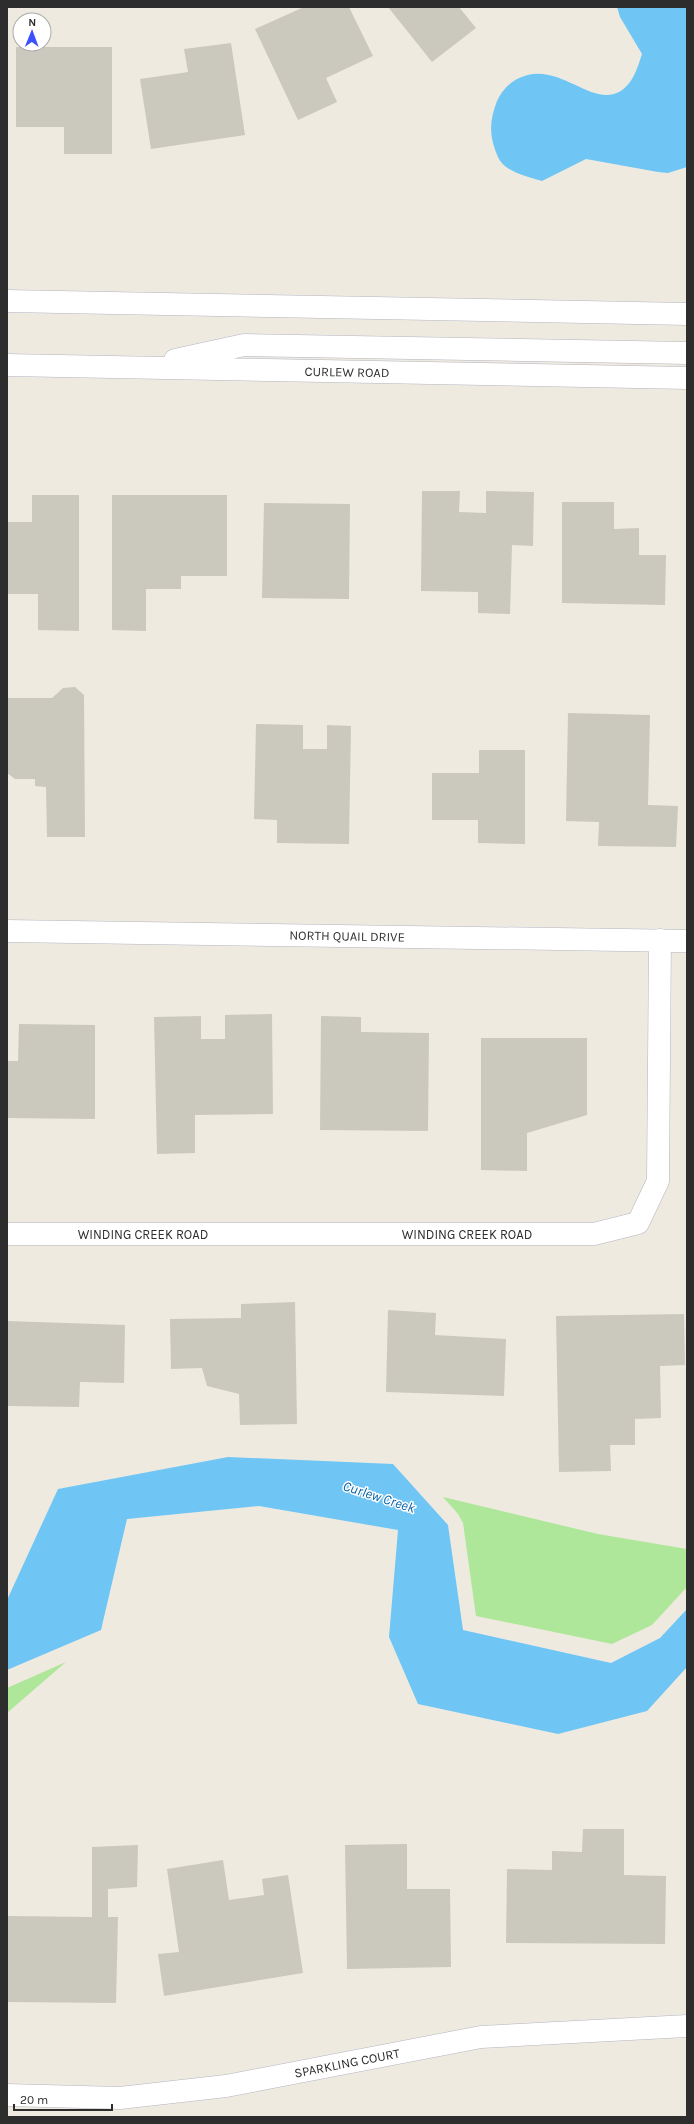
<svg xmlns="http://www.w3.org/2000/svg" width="694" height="2124" font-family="Karla,sans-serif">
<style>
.green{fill:#aee79a}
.water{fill:#6fc6f4}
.building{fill:#cbc8be}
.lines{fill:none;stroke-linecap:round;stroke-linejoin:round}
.street-casing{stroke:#b3b4c1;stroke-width:23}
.secondary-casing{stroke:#b3b4c1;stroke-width:23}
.street{stroke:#fff;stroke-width:22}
.secondary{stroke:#fff;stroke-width:22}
.labels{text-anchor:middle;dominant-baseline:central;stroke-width:3;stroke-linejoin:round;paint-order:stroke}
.street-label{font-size:13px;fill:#2d2d2d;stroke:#fff}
.water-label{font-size:14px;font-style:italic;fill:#0863a7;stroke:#fff}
</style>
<rect width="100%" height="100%" fill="#efeae0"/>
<path class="green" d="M443,1497L598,1534L687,1549V1587L652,1625L612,1644L476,1616L463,1523L458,1514Z
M66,1662L7,1713V1688Z"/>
<path class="water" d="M617,7H687V167L668,173L658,172L586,159L542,181C529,177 504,172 498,157C489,136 489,122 497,101C501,92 508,84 517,79C557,58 589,107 619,92C633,84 637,69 642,54L620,17Z
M228,1457L393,1464L448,1525L463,1630L611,1663L660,1638L687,1609V1667L647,1711L558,1734L418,1704L389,1637L398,1530L259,1506L127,1519L101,1630L7,1670V1600L58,1489Z"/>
<path class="building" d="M304,7H349L373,56L326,78L337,102L298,120L255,29Z
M388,7H459L476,28L432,62Z
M231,43L245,135L151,149L140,79L188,72L184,49Z
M16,47H112V154H64V127H16Z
M422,491H460L459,512L486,513V491L534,492L533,546L512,545L510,614L478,613V592L421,591Z
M32,495H79V631L38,630V594H7V522H32Z
M112,495H227V576H181V589H146V631L112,630Z
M562,502H614V529L639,528V555H666L665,605L562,603Z
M264,503L350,504L349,599L262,598Z
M75,687L84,695L85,837H47L46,787L35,786V779H15L7,773V698H52L63,688Z
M568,713L650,715L648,805L678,806L676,847L598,846L599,822L566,821Z
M256,724L303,725V749H327V725L351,726L349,844L277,843V820L254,819Z
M479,750H525V844L478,843V820H432V773H479Z
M272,1014L273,1114L195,1115V1153L157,1154L154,1017L201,1016V1039H225V1015Z
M321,1016L361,1017V1032L429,1033L428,1131L320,1130Z
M19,1024L95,1025V1119L7,1118V1061H18Z
M481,1038H587V1115L527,1133V1171L481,1170Z
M295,1302L297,1424L240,1425L239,1394L207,1386L202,1368L171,1369L170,1319L241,1318V1304Z
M388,1310L436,1313L435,1335L506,1339L504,1396L386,1392Z
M684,1314L685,1365L660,1366L661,1418L635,1419V1445H610L611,1471L559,1472L556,1316Z
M7,1321L125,1325L124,1383L80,1382L79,1407L7,1406Z
M583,1829H624V1875L666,1876L665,1944L506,1943L507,1869L552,1870V1851L582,1852Z
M407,1844V1889H450L451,1967L347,1969L345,1845Z
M138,1845L137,1887L108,1889V1917H118L116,2003L7,2002V1916L92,1917V1847Z
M223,1860L229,1900L264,1895L262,1879L288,1875L303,1973L164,1996L158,1954L179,1952L167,1869Z"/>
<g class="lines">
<g class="street-casing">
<path id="street" d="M7,931L687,941
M7,1234H594L638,1223L658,1181L660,940
M7,2095L120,2098L226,2086L481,2037L687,2026"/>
</g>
<g class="secondary-casing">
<path id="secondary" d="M7,301L687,314
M175,360L244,345L687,353
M7,365L687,378"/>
</g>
<use href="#street" class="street"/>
<use href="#secondary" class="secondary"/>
</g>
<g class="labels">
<g class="street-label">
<text transform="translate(347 372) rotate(1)">CURLEW ROAD</text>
<text transform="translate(347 936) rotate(1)">NORTH QUAIL DRIVE</text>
<text x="143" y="1234">WINDING CREEK ROAD</text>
<text x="467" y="1234">WINDING CREEK ROAD</text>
<text transform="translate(347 2063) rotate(-11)">SPARKLING COURT</text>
</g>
<g class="water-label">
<text transform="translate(379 1497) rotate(18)">Curlew Creek</text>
</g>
</g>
<rect width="694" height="2124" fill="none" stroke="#2d2d2d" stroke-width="16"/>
<g transform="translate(32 32) rotate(1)"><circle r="19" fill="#ffffff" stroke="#ababab"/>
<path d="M0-3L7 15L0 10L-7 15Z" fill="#3d50ff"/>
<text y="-6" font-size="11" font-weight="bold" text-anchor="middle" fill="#2d2d2d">N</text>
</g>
<path d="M14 2104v6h98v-6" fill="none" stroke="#2d2d2d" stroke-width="2"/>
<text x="20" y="2104" font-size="12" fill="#2d2d2d" stroke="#ffffff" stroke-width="3" paint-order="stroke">20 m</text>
</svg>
